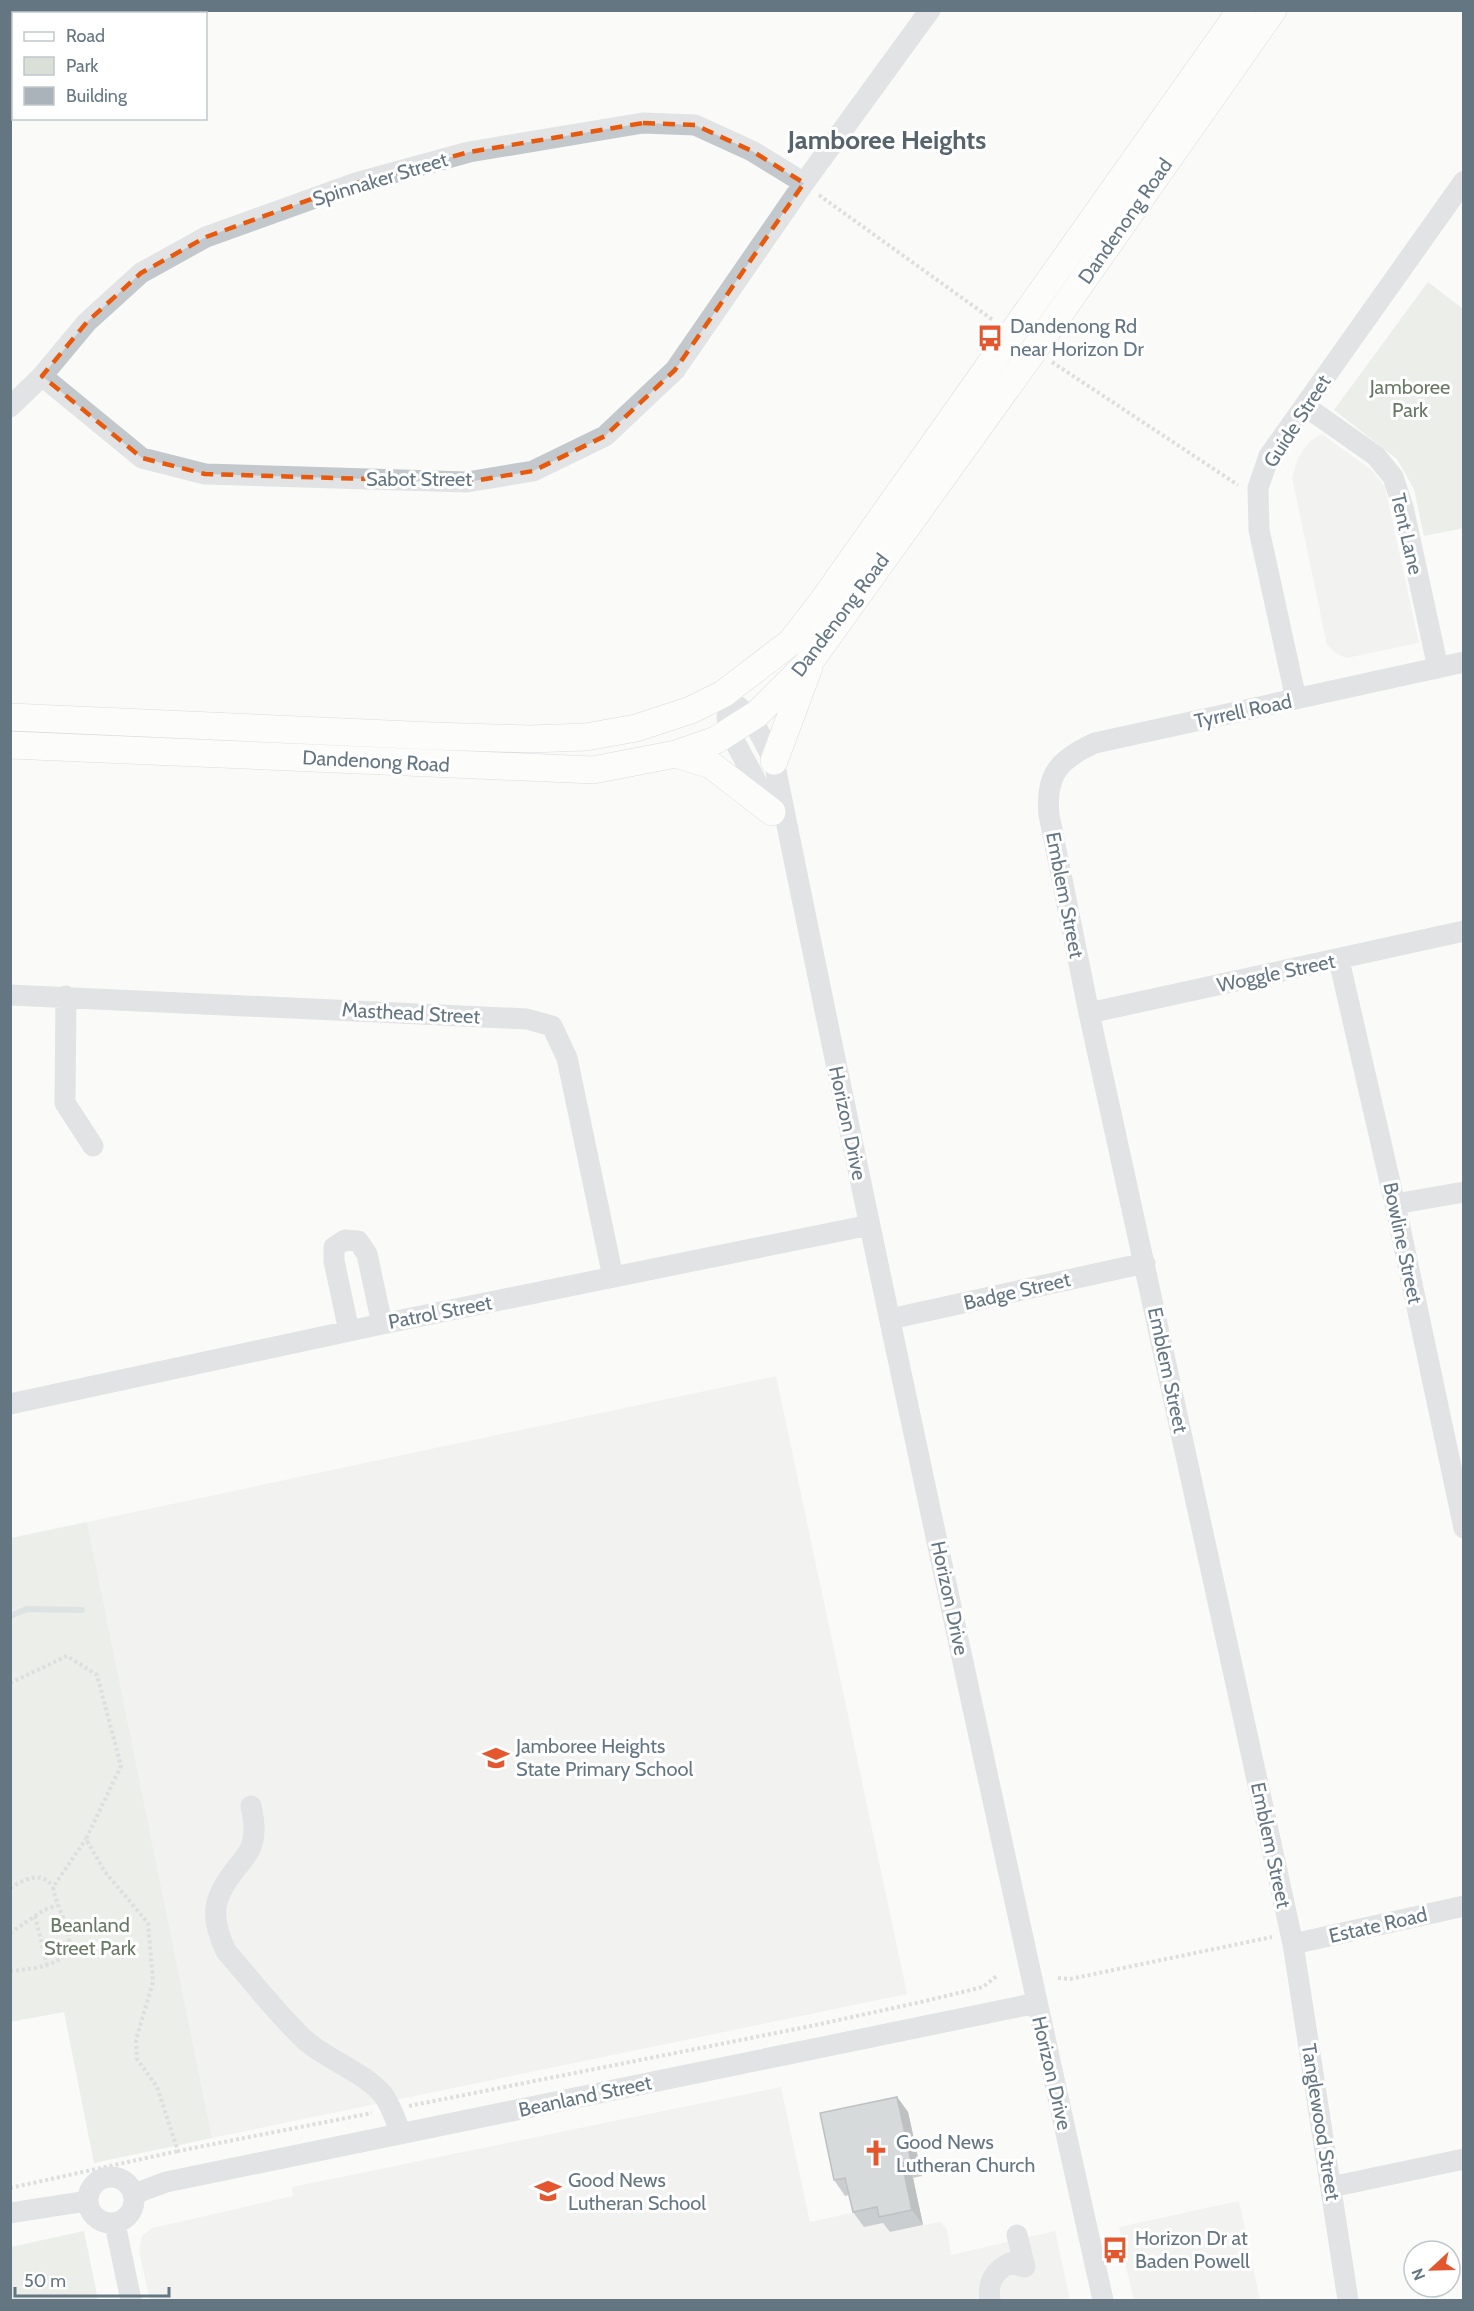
<svg xmlns="http://www.w3.org/2000/svg" width="1474" height="2311" font-family="Cabin,sans-serif">
<style>
.built{fill:#e8e9e9}
.green{fill:#dadfd7}
.lines{fill:none;stroke-linecap:round;stroke-linejoin:round}
.stream{stroke:#bbc7cb;stroke-width:6}
.major-casing{stroke:#b5babe;stroke-width:28}
.path{stroke:#bbbfc2;stroke-width:4;stroke-dasharray:3 3;stroke-linecap:butt}
.minor{stroke:#c3c8cc;stroke-width:21}
.major{stroke:#fff;stroke-width:27}
.wall{fill:#929a9f}
.shaded-wall{fill:#777d82}
.building{fill:#aab3b9;stroke:#777d82;stroke-width:1.5}
.marked{fill:none;stroke:#e8590c;stroke-width:4.5;stroke-dasharray:12 8;stroke-linejoin:round}
.labels{text-anchor:middle;dominant-baseline:central;stroke-width:6;stroke-linejoin:round;paint-order:stroke}
.street-label{font-size:20px;fill:#657683;stroke:#fff}
.poi-label{font-size:20px;fill:#657683;stroke:#fff;text-anchor:start}
.park-label{font-size:20px;fill:#687a64;stroke:#fff}
.district-label{font-size:26px;font-weight:bold;fill:#57646e;stroke:#fff}
</style>
<rect width="100%" height="100%" fill="#fafaf8"/>
<path class="built" d="M1322,434L1373,471L1385,487L1419,643L1346,658L1337,654L1327,645L1292,477L1298,458L1310,441Z
M776,1376L907,1994L212,2138L87,1522Z
M781,2087L810,2222L860,2211L888,2222L890,2232L940,2222L947,2229L951,2255L1055,2231L1070,2300H150L139,2252L142,2236L152,2228L293,2196L292,2187Z
M1239,2201L1260,2300H1134L1123,2255L1125,2252L1119,2227Z"/>
<path class="green" d="M1428,282L1463,309L1464,528L1424,536L1414,489L1397,459L1334,410Z
M87,1522L212,2138L94,2163L64,2012L10,2022L11,1538Z
M84,2231L98,2300H11V2247Z"/>
<g class="lines">
<path class="stream" d="M10,1616L27,1609L82,1610"/>
<g class="major-casing">
<path id="major" d="M10,717L433,736L529,739L586,737L636,728L691,710L723,694L791,642L822,602L1241,10
M10,745L593,770L676,754L716,740L757,714L811,660L1034,350L1273,10
M676,754L711,765L772,812
M774,761L809,667"/>
</g>
<path class="path" d="M819,195L993,320
M1052,362L1238,485
M10,1683L67,1656L97,1675L121,1766L86,1839L105,1872L148,1923L153,1982L136,2040L137,2059L157,2087L178,2151L372,2113
M10,1888C25,1879 42,1870 53,1887
M35,1916L47,1965
M10,1933L44,1910L57,1905
M10,1971C43,1968 82,1964 65,1922C60,1909 55,1900 53,1887L86,1839
M1058,1978L1070,1979L1272,1937
M409,2106L811,2026L921,2002L983,1987L998,1975
M10,2188L178,2151"/>
<path class="minor" d="M46,14L52,10
M10,34L14,33
M42,376L142,458L205,474L467,482L533,471L605,436L675,370L804,183L930,10
M1305,406L1376,456L1393,477L1403,507L1438,668
M10,407L42,376L87,322L141,273L206,237L356,183L469,152L643,123L695,125L752,151L804,183
M723,694L751,717L774,761C878,1275 989,1788 1103,2300
M1296,699L1259,530L1258,488L1269,456L1464,181
M727,717L729,731L770,807
M1339,960L1395,1204L1464,1528
M10,995L527,1019L552,1026L567,1058L613,1277
M66,996L65,1103L93,1146
M1089,1013L1464,931
M1395,1204L1464,1192
M890,1319L1145,1263
M349,1331L334,1261V1247L345,1240L358,1241L367,1254L382,1324
M10,1404L382,1324L870,1225
M251,1806C254,1820 256,1832 251,1847C248,1855 240,1863 235,1870C212,1899 210,1917 226,1951C252,1981 277,2014 305,2040C327,2060 368,2074 384,2096C392,2108 396,2121 401,2134
M1293,1944L1464,1906
M88 2200a23 23 0 1 1 46 0a23 23 0 1 1-46 0Z
M1331,2187L1464,2159
M134,2194L166,2182L1037,2003
M10,2213L87,2201
M115,2224L131,2300
M990,2300C987,2282 994,2271 1010,2263L1025,2267L1017,2235
M1348,2300L1293,1944L1089,1013L1049,815C1045,775 1059,759 1095,743L1464,662"/>
<use href="#major" class="major"/>
</g>
<path class="wall" d="M897,2097L908,2112L922,2176L913,2178L923,2225L890,2232L883,2223L864,2227L853,2212L849,2195L845,2196L834,2180Z"/>
<path class="shaded-wall" d="M897,2097L908,2112L922,2176L911,2161Z
M902,2163L913,2178L923,2225L912,2210Z"/>
<path class="building" d="M897,2097L911,2161L902,2163L912,2210L879,2217L877,2207L853,2212L845,2178L834,2180L820,2113Z"/>
<path d="M0 0H1474V2311H0ZM643,123L695,125L752,151L804,183L675,370L605,436L533,471L467,482L205,474L142,458L42,376L87,322L141,273L206,237L356,183L469,152Z" fill="#fafaf8" fill-opacity=".55" fill-rule="evenodd"/>
<path class="marked" d="M643,123L695,125L752,151L804,183L675,370L605,436L533,471L467,482L205,474L142,458L42,376L87,322L141,273L206,237L356,183L469,152Z"/>
<defs>
<g id="bus-bare" transform="scale(2.07)"><path d="M-5-6H5V4H4V6H2V4H-2V6H-4V4H-5ZM-3.5-4V0h7V-4ZM-3.5 1.2v1.5H-2V1.2ZM2 1.2v1.5H3.5V1.2Z" fill="#e4572e" stroke="#fff" stroke-width="2.5" paint-order="stroke"/></g>
<g id="school-bare" transform="scale(2.07)"><path d="M0-5L7-2L0 1L-7-2ZM-4 1L0 2.5L4 1V4Q0 6-4 4Z" fill="#e4572e" stroke="#fff" stroke-width="2.5" paint-order="stroke"/></g>
<g id="church-bare" transform="scale(2.07)"><path d="M-1.2-6h2.4v3.5h3.3v2.4h-3.3V6h-2.4V-.1h-3.3v-2.4h3.3Z" fill="#e4572e" stroke="#fff" stroke-width="2.5" paint-order="stroke"/></g>
</defs>
<g fill-rule="evenodd">
<use href="#bus-bare" x="990" y="338"/>
<use href="#school-bare" x="496" y="1758"/>
<use href="#church-bare" x="876" y="2153"/>
<use href="#school-bare" x="548" y="2191"/>
<use href="#bus-bare" x="1115" y="2250"/>
</g>
<g class="labels">
<g class="street-label">
<text transform="translate(380 179) rotate(-17)">Spinnaker Street</text>
<text transform="translate(1125 221) rotate(-55)">Dandenong Road</text>
<text transform="translate(1297 421) rotate(-57)">Guide Street</text>
<text x="419" y="479">Sabot Street</text>
<text transform="translate(1407 534) rotate(77)">Tent Lane</text>
<text transform="translate(840 615) rotate(-53)">Dandenong Road</text>
<text transform="translate(1243 711) rotate(-12)">Tyrrell Road</text>
<text transform="translate(376 761) rotate(3)">Dandenong Road</text>
<text transform="translate(1065 895) rotate(79)">Emblem Street</text>
<text transform="translate(1276 973) rotate(-12)">Woggle Street</text>
<text transform="translate(411 1013) rotate(3)">Masthead Street</text>
<text transform="translate(848 1123) rotate(78)">Horizon Drive</text>
<text transform="translate(1403 1243) rotate(78)">Bowline Street</text>
<text transform="translate(1017 1291) rotate(-13)">Badge Street</text>
<text transform="translate(440 1312) rotate(-11)">Patrol Street</text>
<text transform="translate(1168 1370) rotate(78)">Emblem Street</text>
<text transform="translate(950 1598) rotate(78)">Horizon Drive</text>
<text transform="translate(1271 1845) rotate(78)">Emblem Street</text>
<text transform="translate(1378 1925) rotate(-13)">Estate Road</text>
<text transform="translate(1052 2073) rotate(77)">Horizon Drive</text>
<text transform="translate(585 2096) rotate(-12)">Beanland Street</text>
<text transform="translate(1321 2122) rotate(81)">Tanglewood Street</text>
</g>
<g class="poi-label">
<text x="1010" y="326">Dandenong Rd<tspan x="1010" dy="23">near Horizon Dr</tspan></text>
<text x="516" y="1746">Jamboree Heights<tspan x="516" dy="23">State Primary School</tspan></text>
<text x="896" y="2142">Good News<tspan x="896" dy="23">Lutheran Church</tspan></text>
<text x="568" y="2180">Good News<tspan x="568" dy="23">Lutheran School</tspan></text>
<text x="1135" y="2238">Horizon Dr at<tspan x="1135" dy="23">Baden Powell</tspan></text>
</g>
<g class="park-label">
<text x="1410" y="387">Jamboree<tspan x="1410" dy="23">Park</tspan></text>
<text x="90" y="1925">Beanland<tspan x="90" dy="23">Street Park</tspan></text>
</g>
<g class="district-label">
<text x="887" y="140">Jamboree Heights</text>
</g>
</g>
<rect width="1474" height="2311" fill="none" stroke="#657683" stroke-width="24"/>
<rect x="12" y="12" width="195" height="108" fill="#ffffff" stroke="#c1c8cd" stroke-width="1.5"/>
<rect x="24" y="32" width="30" height="9" fill="#ffffff" stroke="#c1c8cd" stroke-width="1.5"/>
<text x="66" y="42" font-size="18" fill="#657683">Road</text>
<rect x="24" y="57" width="30" height="18" fill="#dadfd7" stroke="#c1c8cd" stroke-width="1.5"/>
<text x="66" y="72" font-size="18" fill="#657683">Park</text>
<rect x="24" y="87" width="30" height="18" fill="#aab3b9" stroke="#c1c8cd" stroke-width="1.5"/>
<text x="66" y="102" font-size="18" fill="#657683">Building</text>
<g transform="translate(1432 2269) rotate(248)"><circle r="28" fill="#ffffff" stroke="#c1c8cd" stroke-width="1.5"/>
<path d="M0-4.5L10 22L0 15L-10 22Z" fill="#e4572e"/>
<text y="-9" font-size="16" font-weight="bold" text-anchor="middle" fill="#657683">N</text>
</g>
<path d="M15 2287v9h154v-9" fill="none" stroke="#657683" stroke-width="3"/>
<text x="24" y="2287" font-size="18" fill="#657683" stroke="#ffffff" stroke-width="4.5" paint-order="stroke">50 m</text>
</svg>
